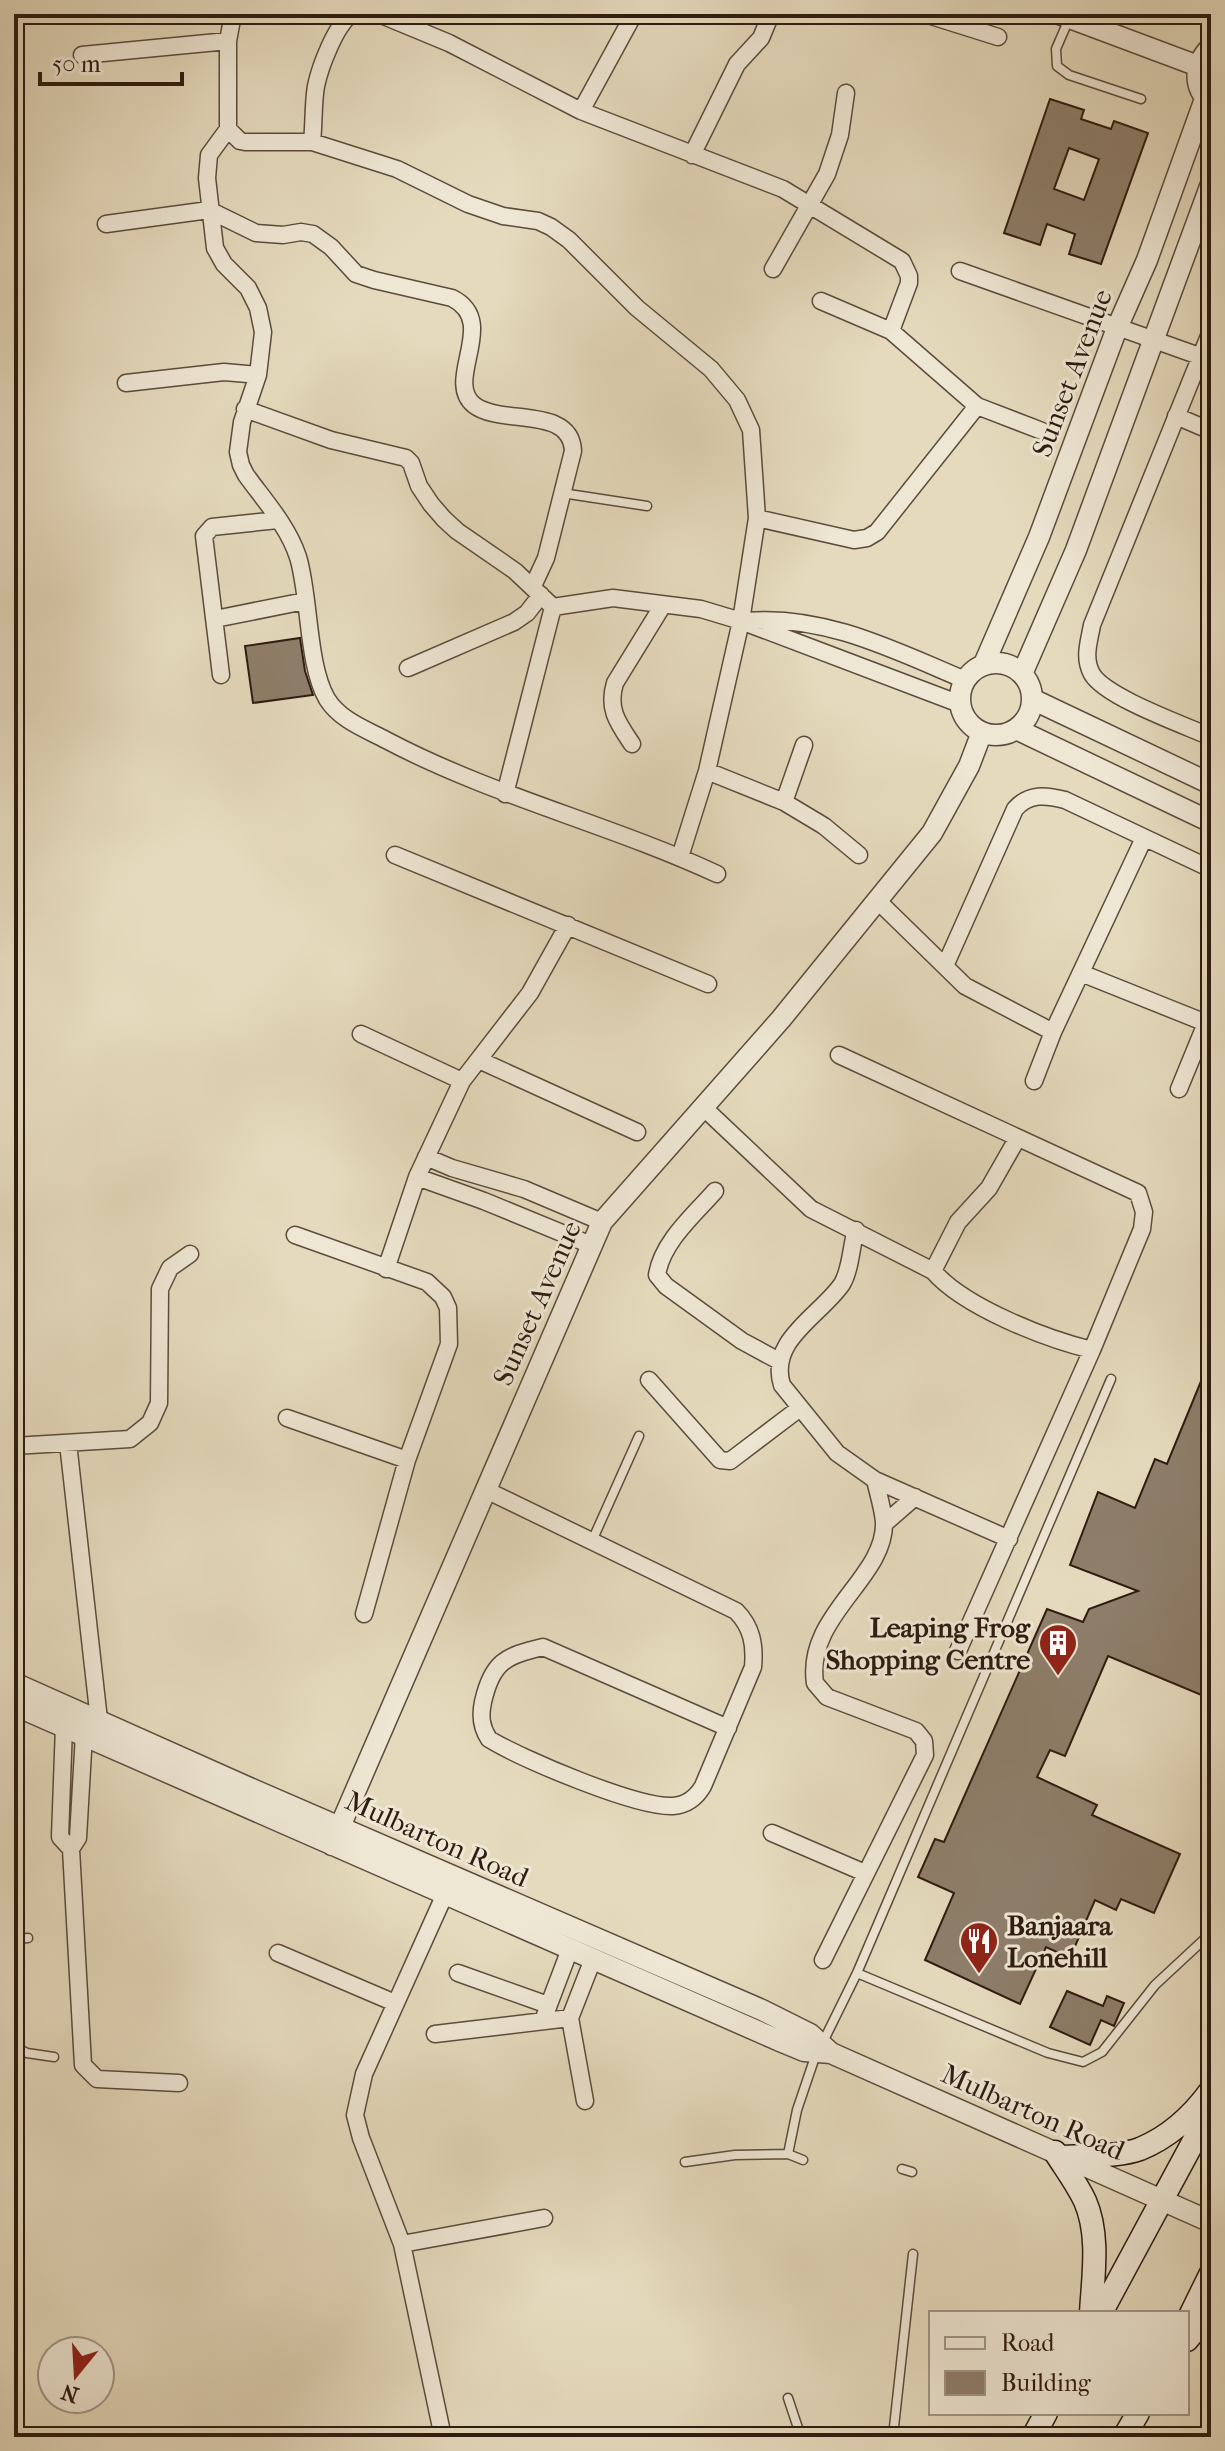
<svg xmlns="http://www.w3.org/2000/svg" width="1225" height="2451" font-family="'IM FELL French Canon',serif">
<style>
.building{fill:#8e7e6a;stroke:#2f1b11;stroke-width:2;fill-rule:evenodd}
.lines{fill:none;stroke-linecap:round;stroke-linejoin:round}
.service-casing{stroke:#5c4b3c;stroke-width:11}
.minor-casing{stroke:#5c4b3c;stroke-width:19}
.tertiary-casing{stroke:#5c4b3c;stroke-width:23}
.secondary-casing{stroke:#2f1b11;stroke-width:25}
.service{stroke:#eee7d4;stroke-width:8}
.minor{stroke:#eee7d4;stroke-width:16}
.tertiary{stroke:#eee7d4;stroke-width:20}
.secondary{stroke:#eee7d4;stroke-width:22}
.labels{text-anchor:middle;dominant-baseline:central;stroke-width:6;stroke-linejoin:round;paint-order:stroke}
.street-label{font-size:28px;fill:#2f1b11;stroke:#eee7d4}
.poi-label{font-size:28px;font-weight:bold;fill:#2f1b11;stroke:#eee7d4;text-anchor:end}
</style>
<rect width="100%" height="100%" fill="#e5dabd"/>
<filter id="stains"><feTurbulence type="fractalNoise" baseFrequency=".0025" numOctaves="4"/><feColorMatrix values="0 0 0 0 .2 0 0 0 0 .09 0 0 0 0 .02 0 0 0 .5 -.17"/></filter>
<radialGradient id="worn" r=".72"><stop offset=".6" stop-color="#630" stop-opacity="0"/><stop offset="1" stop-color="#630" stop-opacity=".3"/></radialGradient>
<path class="building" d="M1050,99L1084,110L1081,119L1111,129L1114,121L1148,133L1101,264L1069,254L1075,234L1047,224L1040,245L1004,233ZM1069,148L1099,159L1084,200L1054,189Z
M300,638L305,671L313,695L253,703L245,646Z
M1211,1357V1699L1108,1656L1065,1756L1050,1750L1037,1777L1097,1805L1092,1815L1180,1854L1154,1913L1121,1899L1116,1910L1095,1900L1070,1958L1046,1947L1020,2004L925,1960L954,1893L918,1877L935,1839L944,1842L1047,1609L1083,1622L1089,1609L1138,1591L1070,1565L1098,1492L1135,1508L1155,1459L1167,1464Z
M1067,1991L1103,2006L1107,1996L1124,2003L1114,2026L1101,2020L1090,2045L1050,2027Z"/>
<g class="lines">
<g class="service-casing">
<path id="service" d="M1069,19L1056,49L1057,66L1069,75L1141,99
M562,493L647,506
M592,1541L639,1436
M14,1939L28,1938
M857,1973L1048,2053L1083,2062L1102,2052L1155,1985L1211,1933
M823,2042L857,1973L1111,1379
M14,2046L27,2053L54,2057
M803,2160L788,2154L797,2110L816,2054
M685,2162L735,2155L788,2154
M902,2169L912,2172
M788,2398L801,2437
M890,2437L894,2427L913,2254"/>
</g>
<g class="minor-casing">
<path id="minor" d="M233,14L228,41V129L209,155L207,178L215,248L224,264L248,288L258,308L263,332L258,375L242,422L238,452L241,465L246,475C264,500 288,526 298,557C310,596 307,665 327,699C340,720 365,729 386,740C492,796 609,824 717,874
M379,14L449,43L581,111L783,189L902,261L909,276V283L891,331
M925,14L998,37
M82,55L228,41
M581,111L634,14
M228,129L240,141L245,142H312L397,169L468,204L503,216L538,221L551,227L569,240L637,308L711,369L737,400L751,430L757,518L741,621L707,771L680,857
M312,142C314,124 313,104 316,86C320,67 336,24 352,14
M692,155L737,64L761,38L771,14
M106,224L209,210L256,233L283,235L301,232L313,234L331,247L356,274L374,280L452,298C500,322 443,380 474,405C501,426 571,405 573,451L546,558L533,586
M773,269L827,174L840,135L846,93
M960,271L1202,357
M821,301L891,331L977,406L1042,431
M1211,331L1092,625C1089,642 1083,658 1092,674C1105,697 1184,725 1211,737
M126,383L224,372L258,375
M245,409L331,440L406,458L411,463L419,486L431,504L444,519L457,531L515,571L553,607
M1176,416L1211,431
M757,518L854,540L867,538L877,532L977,406
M553,607L613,598L701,609L741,621L960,704
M215,619L305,601
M747,621C824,614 896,651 965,680
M408,668L514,622L527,613L541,595
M221,675L204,536L212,527L278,520
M632,744C618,723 607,709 615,683L663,605
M707,771L784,802L824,826L859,855
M505,794L553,607
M784,802L804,745
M395,855L708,984
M878,901L965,986L1053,1032
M945,966L1015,809C1029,793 1046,795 1065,800L1211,869
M1081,973L1211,1025
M361,1034L462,1081
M839,1055L1138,1193L1144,1212L1142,1229L1092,1350L958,1651
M479,1060L637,1132
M1034,1081L1053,1032L1144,838
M1179,1089L1211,1011
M703,1107L811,1209L933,1271C964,1307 1046,1339 1092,1350
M426,1157L452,1168L524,1189L602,1222
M417,1177L484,1201L591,1245
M715,1191C694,1215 662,1242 657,1275L666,1286L742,1341L779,1361
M856,1230C851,1246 851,1269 842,1284C820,1316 768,1340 782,1385L837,1453L875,1480L1009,1539
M295,1235L427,1282L443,1297L448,1308L449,1344L407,1460L364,1614
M386,1269L417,1177L462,1081L530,993L568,925
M933,1271L958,1222L989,1188L1017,1139
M649,1380L720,1460L730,1461L800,1408
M287,1418L407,1460
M68,1443L99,1720L95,1731
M14,1446L130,1439L150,1423L159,1403L160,1289L170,1268L190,1254
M486,1490L736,1611C752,1627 755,1645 753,1667L703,1786C696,1798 687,1805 673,1806C637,1808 522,1759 489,1739C481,1727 480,1716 483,1702C492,1662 505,1656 543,1647L728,1728
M884,1524L915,1497
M64,1726L60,1837L71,1849
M84,1734L78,1838L71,1849L83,2065L97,2079L179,2083
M772,1833L865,1873
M278,1953L395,2003
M823,1960L925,1755L924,1741L916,1731L827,1697L815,1683C805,1615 886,1578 884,1522C883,1509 878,1493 875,1480
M458,1973L548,2005
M545,2015L570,1949
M435,2034L570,2018
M585,2101L570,2018L593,1959
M402,2244L544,2218
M443,2437L402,2244L361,2138L355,2115L364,2074L445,1894"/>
</g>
<g class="tertiary-casing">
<path id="tertiary" d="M1059,14L1198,66
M1211,47C1194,64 1192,86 1211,104
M960 699a36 36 0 1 1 72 0a36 36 0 1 1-72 0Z
M984,664L1039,537L1117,328L1147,260L1205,99
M1022,674L1076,550L1211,184
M1032,699L1211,784
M1016,729L1211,822
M14,1683L254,1790L762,2010L810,2034L831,2053L1211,2222
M14,1705L780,2041L804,2051L831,2053
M332,1845L602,1222L781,1019L932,833L969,766L982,732"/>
</g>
<g class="secondary-casing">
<path id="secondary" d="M1055,2152C1065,2168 1077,2184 1085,2201C1100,2235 1093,2277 1091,2313
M1065,2157C1089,2155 1118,2157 1140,2149C1169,2137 1193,2115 1211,2090
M1101,2313L1211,2109
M1187,2322L1211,2273
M1187,2340L1211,2311
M1033,2437L1046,2413
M1124,2437L1138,2413"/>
</g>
<use href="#service" class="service"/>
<use href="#minor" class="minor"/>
<use href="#tertiary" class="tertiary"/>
<use href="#secondary" class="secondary"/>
</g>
<defs>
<g id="building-pin" transform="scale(2)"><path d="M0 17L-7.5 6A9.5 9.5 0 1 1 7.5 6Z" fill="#8f2418" stroke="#eee7d4"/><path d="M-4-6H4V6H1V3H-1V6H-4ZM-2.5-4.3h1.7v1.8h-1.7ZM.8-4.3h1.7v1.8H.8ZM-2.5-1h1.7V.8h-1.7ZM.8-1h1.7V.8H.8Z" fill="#fff"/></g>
<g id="restaurant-pin" transform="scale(2)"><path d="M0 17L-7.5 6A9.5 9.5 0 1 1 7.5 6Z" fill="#8f2418" stroke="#eee7d4"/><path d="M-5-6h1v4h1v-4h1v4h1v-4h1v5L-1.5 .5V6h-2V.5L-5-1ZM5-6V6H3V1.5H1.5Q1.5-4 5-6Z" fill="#fff"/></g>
</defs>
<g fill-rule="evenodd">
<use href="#building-pin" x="1058" y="1643"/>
<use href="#restaurant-pin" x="979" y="1941"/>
</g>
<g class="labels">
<g class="street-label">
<text transform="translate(1072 373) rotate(-69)">Sunset Avenue</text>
<text transform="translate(537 1303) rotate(-66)">Sunset Avenue</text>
<text transform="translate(437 1839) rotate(24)">Mulbarton Road</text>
<text transform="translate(1033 2112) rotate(24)">Mulbarton Road</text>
</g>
<g class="poi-label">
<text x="1030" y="1627">Leaping Frog<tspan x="1030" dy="32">Shopping Centre</tspan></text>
<text x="1007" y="1925" text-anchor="start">Banjaara<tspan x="1007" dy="32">Lonehill</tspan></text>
</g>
</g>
<rect width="1225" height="2451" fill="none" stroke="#e5dabd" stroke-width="48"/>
<rect x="16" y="16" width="1193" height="2419" fill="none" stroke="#2f1b11" stroke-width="4"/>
<rect x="24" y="24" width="1177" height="2403" fill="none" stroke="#2f1b11" stroke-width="2"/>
<rect x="929" y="2311" width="260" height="104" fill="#eee7d4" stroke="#a29586" stroke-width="2"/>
<rect x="945" y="2337" width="40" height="12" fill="#eee7d4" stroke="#a29586" stroke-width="2"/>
<text x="1001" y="2351" font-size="24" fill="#2f1b11">Road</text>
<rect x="945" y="2371" width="40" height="24" fill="#8e7e6a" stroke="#a29586" stroke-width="2"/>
<text x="1001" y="2391" font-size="24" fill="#2f1b11">Building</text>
<g transform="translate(76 2375) rotate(198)"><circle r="38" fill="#eee7d4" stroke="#a29586" stroke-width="2"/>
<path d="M0-6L14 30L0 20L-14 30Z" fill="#8f2418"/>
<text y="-12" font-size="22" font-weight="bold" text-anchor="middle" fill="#2f1b11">N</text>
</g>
<path d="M40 72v12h142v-12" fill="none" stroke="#2f1b11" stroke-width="4"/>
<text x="52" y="72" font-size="24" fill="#2f1b11" stroke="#eee7d4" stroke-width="6" paint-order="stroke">50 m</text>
<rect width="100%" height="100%" filter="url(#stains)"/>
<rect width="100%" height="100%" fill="url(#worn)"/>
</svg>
